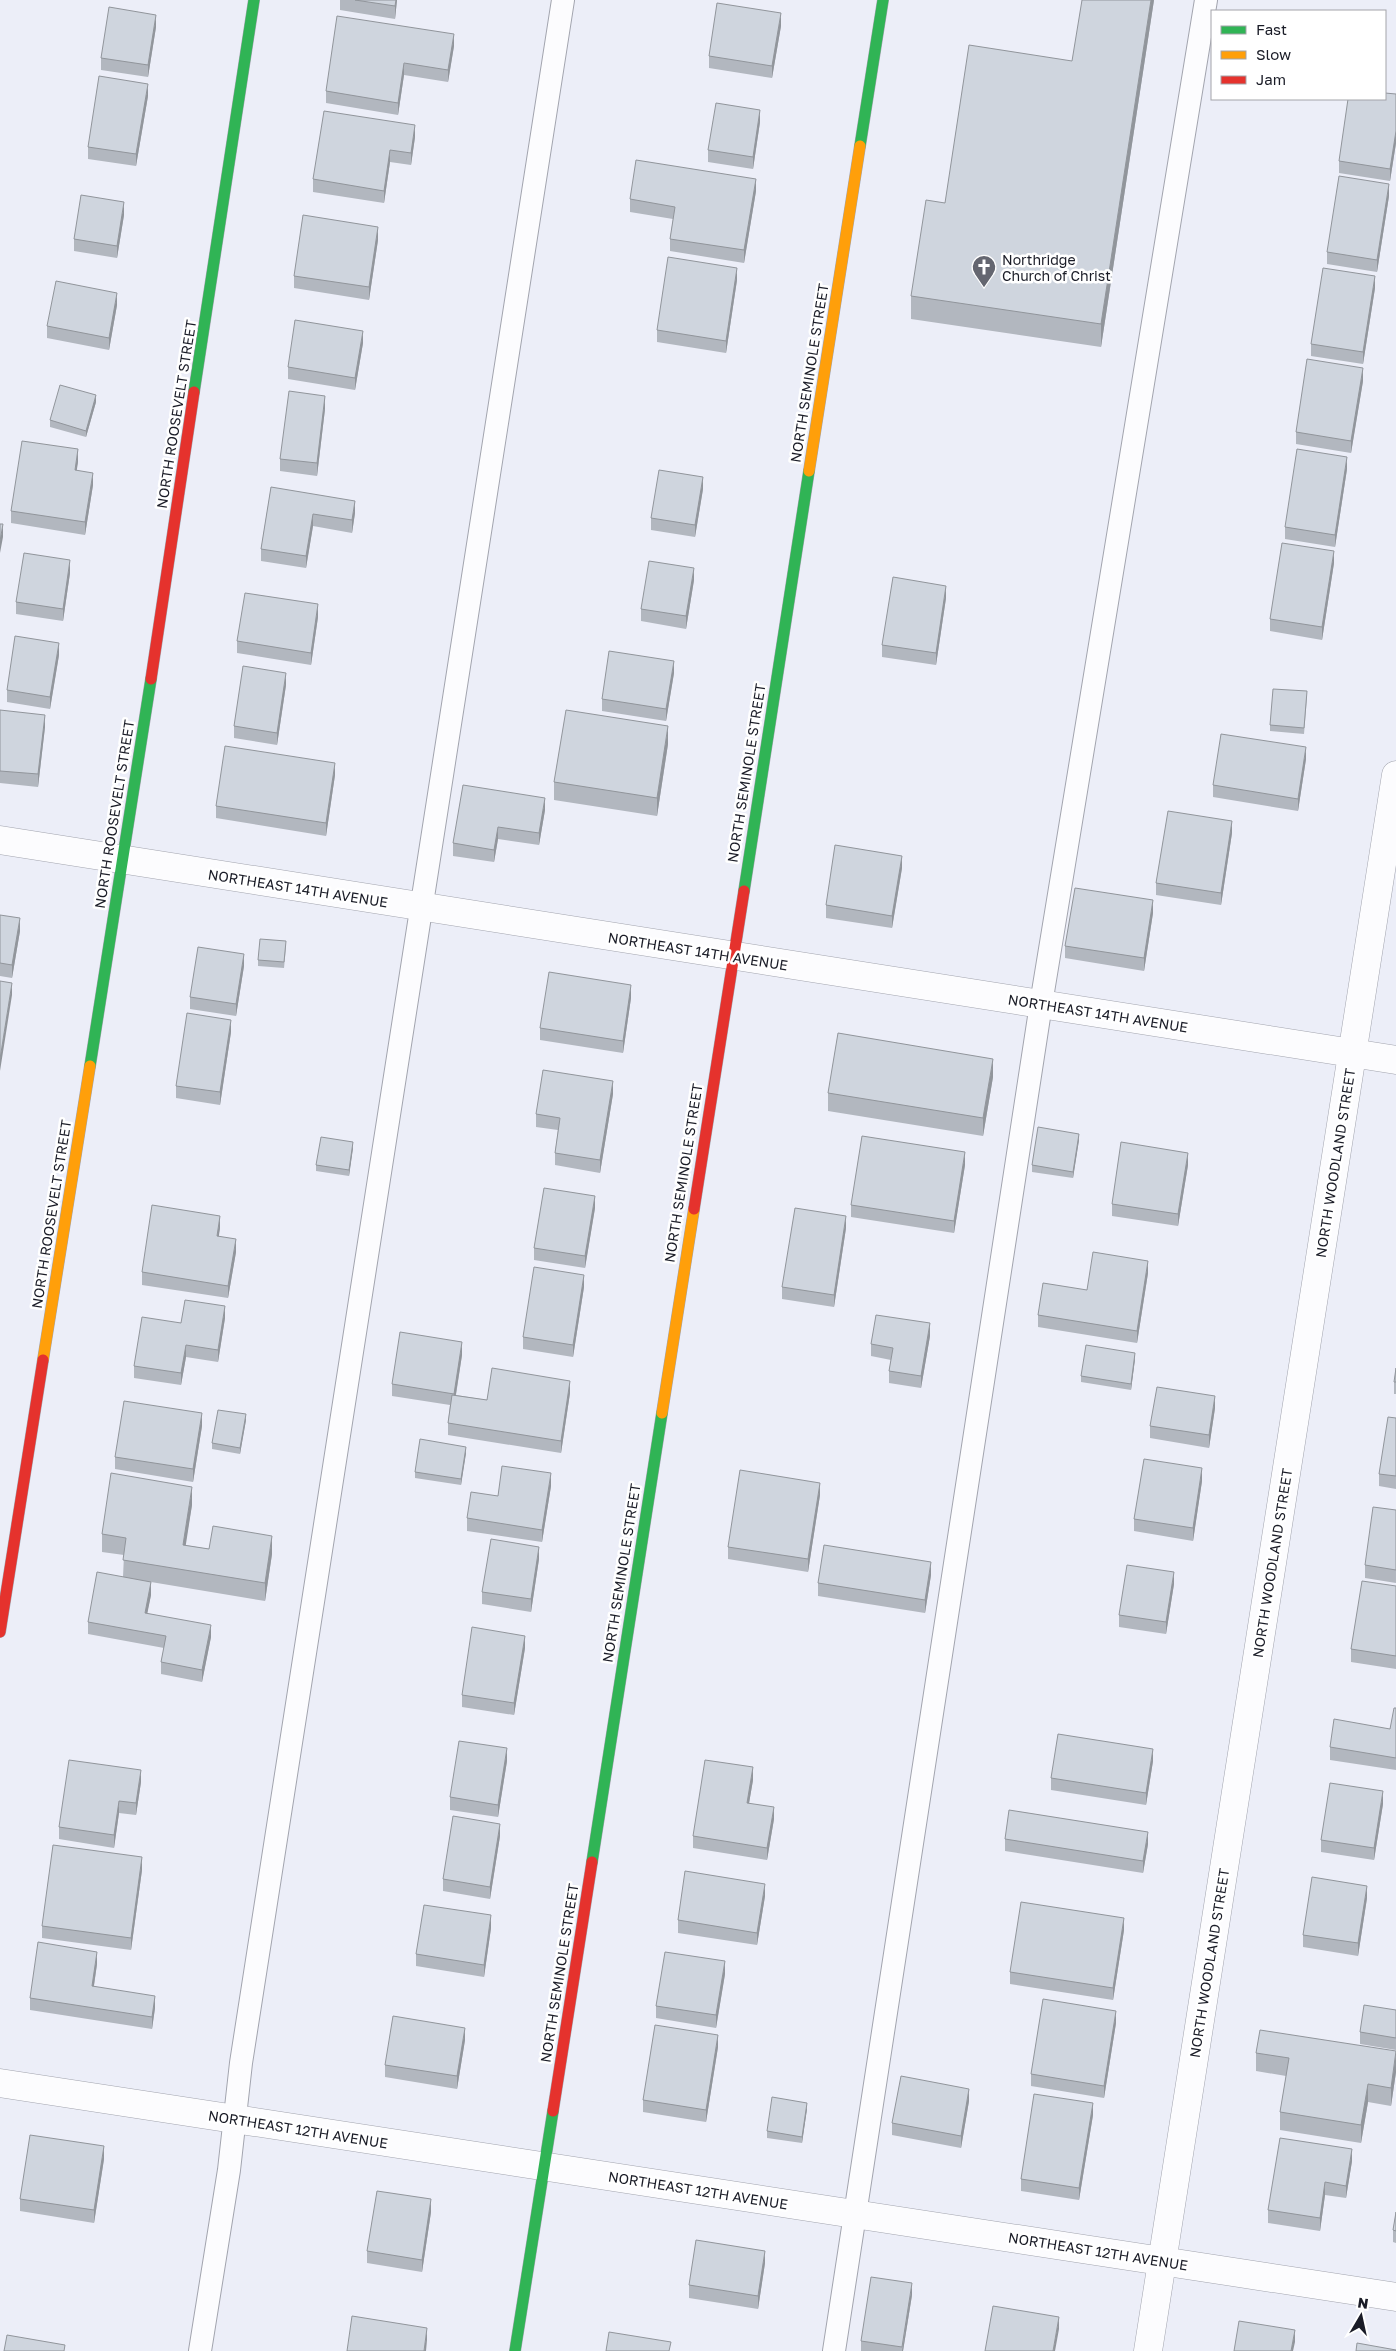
<svg xmlns="http://www.w3.org/2000/svg" width="1396" height="2351" font-family="'Golos Text',sans-serif">
<style>
.lines{fill:none;stroke-linecap:round;stroke-linejoin:round}
.lane-casing{stroke:#a2a4ae;stroke-width:24}
.street-casing{stroke:#a2a4ae;stroke-width:29}
.fast-casing{stroke:#a2a4ae;stroke-width:12}
.slow-casing{stroke:#a2a4ae;stroke-width:12}
.jam-casing{stroke:#a2a4ae;stroke-width:12}
.lane{stroke:#fcfcfe;stroke-width:22}
.street{stroke:#fcfcfe;stroke-width:28}
.fast{stroke:#30b455;stroke-width:11}
.slow{stroke:#ff9f0a;stroke-width:11}
.jam{stroke:#e5322d;stroke-width:11}
.wall{fill:#b2b7bf}
.shaded-wall{fill:#91959b}
.building{fill:#cfd5de;stroke:#91959b}
.labels{text-anchor:middle;dominant-baseline:central;stroke-width:5;stroke-linejoin:round;paint-order:stroke}
.poi-label{font-size:14px;fill:#1a1c27;stroke:#fff;text-anchor:start}
.street-label{font-size:14px;fill:#1a1c27;stroke:#fff}
</style>
<rect width="100%" height="100%" fill="#eceef8"/>
<g class="lines">
<g class="lane-casing">
<path id="lane" d="M200,2351L229,2170L241,2063L563,0
M834,2351L1041,1004L1206,0"/>
</g>
<g class="street-casing">
<path id="street" d="M0,840L1396,1060
M0,2083L1396,2297
M1148,2351L1396,775"/>
</g>
<g class="fast-casing">
<path id="fast" d="M860,146L883,0
M194,392L254,0
M744,891L809,471
M90,1066L151,679
M592,1862L662,1413
M515,2351L553,2111"/>
</g>
<g class="slow-casing">
<path id="slow" d="M809,471L860,146
M43,1360L90,1066
M662,1413L694,1209"/>
</g>
<g class="jam-casing">
<path id="jam" d="M151,679L194,392
M694,1209L744,891
M0,1632L43,1360
M553,2111L592,1862"/>
</g>
<use href="#lane" class="lane"/>
<use href="#street" class="street"/>
<use href="#fast" class="fast"/>
<use href="#slow" class="slow"/>
<use href="#jam" class="jam"/>
</g>
<path class="wall" d="M340,0H397L395,19L340,10Z
M1154,0L1101,347L911,319V296L945,203L1072,61Z
M781,26L772,78L709,68V56Z
M156,27L148,77L101,70V58Z
M454,46L448,82L404,75L398,115L326,103V91Z
M1396,94V143L1390,181L1339,173V161Z
M148,96L136,166L88,159V147Z
M760,122L753,169L708,162V150Z
M415,137L411,165L390,162L384,203L313,192V179Z
M756,191L744,263L670,251V239L673,219L630,212V199Z
M1389,196L1377,272L1327,264V252Z
M124,215L117,258L74,251V239Z
M378,240L369,300L294,288V276Z
M737,280L726,353L657,342V330Z
M1375,288L1363,364L1311,356V344Z
M117,305L109,350L47,338V326Z
M363,343L355,390L288,379V367Z
M1363,381L1351,453L1296,444V432Z
M96,402L86,437L50,427V420Z
M325,409L317,476L280,471V459Z
M78,462L76,470L93,485L85,535L11,523V511Z
M1347,469L1335,547L1285,539V527Z
M271,487L355,513L352,533L313,526L306,568L261,561V549Z
M703,489L695,537L651,530V518Z
M1334,563L1322,640L1270,631V619Z
M70,573L63,621L16,614V602Z
M694,580L686,629L641,621V609Z
M946,598L936,665L882,657V645Z
M318,617L311,665L237,653V641Z
M59,655L50,709L7,702V690Z
M674,673L666,721L602,711V699Z
M286,685L277,745L234,738V726Z
M1307,697L1304,734L1270,731V725Z
M0,710L45,727L38,787L0,783Z
M668,744L657,816L554,800V782Z
M1306,759L1298,811L1213,797V785Z
M335,775L326,836L216,818V806Z
M545,810L539,845L498,839L494,862L453,856V843Z
M1232,833L1221,905L1156,895V883Z
M902,868L892,928L826,918V905Z
M1153,913L1144,971L1065,958V946Z
M0,915L20,931L12,978L0,976Z
M286,947L284,968L258,966V960Z
M244,966L236,1016L190,1009V997Z
M631,998L623,1053L540,1040V1028Z
M231,1032L220,1105L176,1098V1086Z
M993,1077L983,1136L828,1111V1093Z
M613,1094L600,1173L555,1165V1153L558,1130L536,1127V1114Z
M1079,1140L1073,1178L1032,1172V1165Z
M353,1148L349,1176L316,1171V1165Z
M965,1165L954,1233L851,1217V1205Z
M1188,1165L1178,1226L1112,1216V1204Z
M595,1208L585,1268L534,1260V1248Z
M220,1228L218,1237L236,1252L228,1298L142,1285V1272Z
M846,1228L834,1307L782,1299V1287Z
M1148,1273L1137,1343L1038,1327V1315Z
M584,1287L573,1357L523,1349V1337Z
M225,1318L218,1362L186,1357L181,1385L134,1378V1366L181,1323Z
M930,1336L921,1388L889,1383V1371L891,1360L871,1356V1344Z
M462,1355L456,1395L487,1400L570,1393L561,1453L448,1435V1423L450,1405L392,1396V1384Z
M1135,1359L1131,1390L1081,1382V1376Z
M1396,1368V1394H1394V1382Z
M1215,1408L1209,1448L1150,1438V1426Z
M1396,1418V1489L1379,1486V1474Z
M246,1420L240,1454L212,1449V1443Z
M202,1426L193,1482L115,1469V1457Z
M466,1453L461,1485L415,1478V1472Z
M1202,1481L1193,1541L1134,1531V1519Z
M551,1486L542,1542L467,1531V1518L498,1496Z
M820,1495L808,1572L728,1559V1547Z
M192,1505L185,1545L209,1549L272,1554L265,1601L151,1582V1595L147,1613L211,1637L202,1682L161,1674V1662L164,1648L88,1634V1622L123,1577L124,1555L102,1552V1534Z
M1396,1510V1583L1365,1578V1565Z
M539,1559L531,1612L482,1604V1592Z
M931,1575L925,1613L818,1596V1583Z
M1174,1584L1166,1634L1119,1627V1615Z
M1396,1586V1669L1351,1662V1649Z
M525,1648L514,1715L462,1707V1695Z
M1396,1708V1770L1330,1760V1747L1390,1729Z
M507,1761L498,1817L450,1810V1797Z
M1153,1761L1146,1805L1051,1790V1778Z
M753,1780L749,1803L774,1819L767,1860L693,1848V1836Z
M141,1782L136,1815L119,1813L114,1848L59,1839V1827Z
M1383,1804L1374,1860L1321,1852V1840Z
M500,1836L490,1899L443,1891V1879Z
M1005,1839L1148,1844L1143,1873L1005,1851Z
M142,1870L131,1950L42,1938V1926Z
M765,1896L757,1945L678,1933V1920Z
M1367,1898L1358,1956L1303,1947V1935Z
M491,1928L484,1977L416,1966V1954Z
M1124,1930L1113,2000L1010,1984V1972Z
M97,1964L94,1986L155,2008L152,2029L30,2010V1998Z
M725,1974L716,2028L656,2018V2006Z
M1396,2010V2050L1360,2044V2032Z
M1116,2023L1104,2098L1031,2086V2074Z
M465,2040L457,2089L385,2077V2065Z
M718,2047L706,2122L643,2112V2100Z
M1396,2051V2072L1391,2106L1368,2102L1361,2143L1280,2130V2112L1286,2076L1256,2071V2053Z
M969,2101L961,2148L892,2135V2123Z
M807,2109L802,2143L767,2138V2131Z
M1093,2115L1079,2200L1021,2191V2179Z
M104,2159L94,2223L20,2211V2199Z
M1352,2161L1346,2198L1325,2195L1320,2231L1268,2223V2210Z
M431,2212L422,2272L367,2263V2251Z
M1396,2212V2243L1393,2242V2230Z
M765,2263L758,2309L689,2298V2285Z
M912,2295L903,2351H861V2341Z"/>
<path class="shaded-wall" d="M396,0H397L395,19V6Z
M1151,0H1154L1101,347V324Z
M781,13V26L772,78V66Z
M156,15V27L148,77V65Z
M454,34V46L448,82V70Z
M404,63V75L398,115V103Z
M148,84V96L136,166V154Z
M760,110V122L753,169V157Z
M415,125V137L411,165V153Z
M1396,131V143L1390,181V169Z
M390,150V162L384,203V191Z
M756,179V191L744,263V250Z
M1389,184V196L1377,272V260Z
M124,202V215L117,258V246Z
M378,227V240L369,300V287Z
M737,268V280L726,353V341Z
M1375,276V288L1363,364V352Z
M117,293V305L109,350V338Z
M363,331V343L355,390V378Z
M1363,368V381L1351,453V441Z
M96,395V402L86,437V431Z
M325,396V409L317,476V463Z
M78,449V462L75,482V470Z
M1347,457V469L1335,547V535Z
M93,473V485L85,535V522Z
M703,477V489L695,537V525Z
M355,501V513L352,533V520Z
M313,514V526L306,568V556Z
M3,524V537L0,553V541Z
M1334,551V563L1322,640V627Z
M70,560V573L63,621V609Z
M694,568V580L686,629V616Z
M946,586V598L936,665V653Z
M318,604V617L311,665V653Z
M59,643V655L50,709V697Z
M674,661V673L666,721V709Z
M286,673V685L277,745V733Z
M45,715V727L38,787V774Z
M668,726V744L657,816V798Z
M1306,747V759L1298,811V799Z
M335,763V775L326,836V823Z
M545,798V810L539,845V833Z
M1232,821V833L1221,905V893Z
M498,827V839L494,862V850Z
M902,856V868L892,928V916Z
M1153,900V913L1144,971V958Z
M20,918V931L12,978V965Z
M244,954V966L236,1016V1004Z
M12,983V995L0,1071V1059Z
M631,985V998L623,1053V1041Z
M231,1020V1032L220,1105V1092Z
M993,1059V1077L983,1136V1118Z
M613,1081V1094L600,1173V1160Z
M1079,1134V1140L1073,1178V1172Z
M353,1142V1148L349,1176V1170Z
M965,1152V1165L954,1233V1221Z
M1188,1153V1165L1178,1226V1214Z
M595,1196V1208L585,1268V1256Z
M220,1216V1228L217,1249V1236Z
M846,1216V1228L834,1307V1295Z
M236,1239V1252L228,1298V1286Z
M1148,1261V1273L1137,1343V1331Z
M584,1275V1287L573,1357V1345Z
M225,1306V1318L218,1362V1350Z
M930,1323V1336L921,1388V1376Z
M462,1342V1355L454,1406V1394Z
M186,1345V1357L181,1385V1373Z
M1135,1353V1359L1131,1390V1384Z
M570,1381V1393L561,1453V1441Z
M1215,1396V1408L1209,1448V1435Z
M202,1413V1426L193,1482V1469Z
M246,1414V1420L240,1454V1448Z
M466,1447V1453L461,1485V1479Z
M1202,1468V1481L1193,1541V1528Z
M551,1473V1486L542,1542V1530Z
M820,1483V1495L808,1572V1559Z
M192,1487V1505L183,1563V1545Z
M272,1536V1554L265,1601V1583Z
M539,1547V1559L531,1612V1599Z
M931,1562V1575L925,1613V1600Z
M1174,1572V1584L1166,1634V1622Z
M151,1582V1595L145,1625V1613Z
M211,1625V1637L202,1682V1670Z
M525,1636V1648L514,1715V1703Z
M507,1748V1761L498,1817V1805Z
M1153,1749V1761L1146,1805V1793Z
M753,1767V1780L747,1815V1803Z
M141,1770V1782L136,1815V1803Z
M1383,1791V1804L1374,1860V1848Z
M119,1801V1813L114,1848V1835Z
M774,1807V1819L767,1860V1848Z
M500,1824V1836L490,1899V1887Z
M1148,1832V1844L1143,1873V1861Z
M142,1857V1870L131,1950V1938Z
M765,1884V1896L757,1945V1933Z
M1367,1886V1898L1358,1956V1943Z
M491,1915V1928L484,1977V1965Z
M1124,1918V1930L1113,2000V1988Z
M97,1952V1964L92,1998V1986Z
M725,1961V1974L716,2028V2015Z
M155,1996V2008L152,2029V2017Z
M1116,2011V2023L1104,2098V2086Z
M465,2028V2040L457,2089V2076Z
M718,2035V2047L706,2122V2110Z
M1396,2054V2072L1391,2106V2088Z
M1368,2084V2102L1361,2143V2125Z
M969,2089V2101L961,2148V2136Z
M807,2103V2109L802,2143V2137Z
M1093,2103V2115L1079,2200V2188Z
M104,2146V2159L94,2223V2210Z
M1352,2149V2161L1346,2198V2186Z
M1325,2182V2195L1320,2231V2218Z
M431,2199V2212L422,2272V2260Z
M765,2251V2263L758,2309V2296Z
M912,2283V2295L903,2351H902Z
M1059,2317V2329L1055,2351H1053Z
M427,2328V2340L426,2351H424Z
M1295,2330V2342L1293,2351H1291Z"/>
<path class="building" d="M355,0H396L395,6Z
M1082,0H1151L1101,324L911,296L926,200L945,203L969,45L1072,61Z
M717,3L781,13L772,66L709,56Z
M109,7L156,15L148,65L101,58Z
M337,16L454,34L448,70L404,63L398,103L326,91Z
M99,76L148,84L136,154L88,147Z
M1385,93L1396,94V131L1390,169L1339,161L1348,99H1385Z
M716,103L760,110L753,157L708,150Z
M324,111L415,125L411,153L390,150L384,191L313,179Z
M636,160L756,179L744,250L670,239L675,207L630,199Z
M1339,176L1389,184L1377,260L1327,252Z
M81,195L124,202L117,246L74,239Z
M303,215L378,227L369,287L294,276Z
M668,257L737,268L726,341L657,330Z
M1323,268L1375,276L1363,352L1311,344Z
M56,281L117,293L109,338L47,326Z
M295,320L363,331L355,378L288,367Z
M1307,359L1363,368L1351,441L1296,432Z
M60,385L96,395L86,431L50,420Z
M289,391L325,396L317,463L280,459Z
M22,441L78,449L75,470L93,473L85,522L11,511Z
M1297,449L1347,457L1335,535L1285,527Z
M659,470L703,477L695,525L651,518Z
M271,487L355,501L352,520L313,514L306,556L261,549Z
M0,524H3L0,541Z
M1282,543L1334,551L1322,627L1270,619Z
M24,553L70,560L63,609L16,602Z
M649,561L694,568L686,616L641,609Z
M893,577L946,586L936,653L882,645Z
M245,593L318,604L311,653L237,641Z
M15,636L59,643L50,697L7,690Z
M609,651L674,661L666,709L602,699Z
M243,666L286,673L277,733L234,726Z
M1273,689L1307,691L1304,728L1270,725Z
M0,710L45,715L38,774L0,771Z
M566,710L668,726L657,798L554,782Z
M1221,734L1306,747L1298,799L1213,785Z
M225,746L335,763L326,823L216,806Z
M463,785L545,798L539,833L498,827L494,850L453,843Z
M1168,811L1232,821L1221,893L1156,883Z
M835,845L902,856L892,916L826,905Z
M1075,888L1153,900L1144,958L1065,946Z
M0,915L20,918L12,965L0,963Z
M260,939L286,941L284,962L258,960Z
M198,947L244,954L236,1004L190,997Z
M549,972L631,985L623,1041L540,1028Z
M0,981L12,983L0,1059Z
M187,1013L231,1020L220,1092L176,1086Z
M838,1033L993,1059L983,1118L828,1093Z
M543,1070L613,1081L600,1160L555,1153L560,1118L536,1114Z
M1038,1127L1079,1134L1073,1172L1032,1165Z
M862,1136L965,1152L954,1221L851,1205Z
M321,1137L353,1142L349,1170L316,1165Z
M1121,1142L1188,1153L1178,1214L1112,1204Z
M544,1188L595,1196L585,1256L534,1248Z
M152,1205L220,1216L217,1236L236,1239L228,1286L142,1272Z
M795,1208L846,1216L834,1295L782,1287Z
M1093,1252L1148,1261L1137,1331L1038,1315L1043,1283L1087,1290Z
M534,1267L584,1275L573,1345L523,1337Z
M185,1300L225,1306L218,1350L186,1345L181,1373L134,1366L142,1317L181,1323Z
M876,1315L930,1323L921,1376L889,1371L893,1348L871,1344Z
M400,1332L462,1342L454,1394L392,1384Z
M1086,1345L1135,1353L1131,1384L1081,1376Z
M492,1368L570,1381L561,1441L448,1423L452,1395L487,1400Z
M1396,1368V1382H1394Z
M1157,1387L1215,1396L1209,1435L1150,1426Z
M124,1401L202,1413L193,1469L115,1457Z
M218,1410L246,1414L240,1448L212,1443Z
M1388,1417L1396,1418V1476L1379,1474Z
M420,1439L466,1447L461,1479L415,1472Z
M1144,1459L1202,1468L1193,1528L1134,1519Z
M502,1466L551,1473L542,1530L467,1518L471,1492L498,1496Z
M740,1470L820,1483L808,1559L728,1547Z
M111,1473L192,1487L183,1545L209,1549L213,1526L272,1536L265,1583L123,1560L126,1538L102,1534Z
M1373,1507L1396,1510V1570L1365,1565Z
M491,1539L539,1547L531,1599L482,1592Z
M824,1545L931,1562L925,1600L818,1583Z
M1127,1565L1174,1572L1166,1622L1119,1615Z
M97,1572L151,1582L145,1613L211,1625L202,1670L161,1662L166,1636L88,1622Z
M1362,1581L1396,1586V1656L1351,1649Z
M472,1627L525,1636L514,1703L462,1695Z
M1394,1708H1396V1758L1330,1747L1334,1719L1390,1729Z
M1058,1734L1153,1749L1146,1793L1051,1778Z
M459,1741L507,1748L498,1805L450,1797Z
M69,1760L141,1770L136,1803L119,1801L114,1835L59,1827Z
M705,1760L753,1767L747,1803L774,1807L767,1848L693,1836Z
M1330,1783L1383,1791L1374,1848L1321,1840Z
M1009,1810L1148,1832L1143,1861L1005,1839Z
M453,1816L500,1824L490,1887L443,1879Z
M53,1845L142,1857L131,1938L42,1926Z
M685,1871L765,1884L757,1933L678,1920Z
M1312,1877L1367,1886L1358,1943L1303,1935Z
M1021,1902L1124,1918L1113,1988L1010,1972Z
M424,1905L491,1915L484,1965L416,1954Z
M38,1942L97,1952L92,1986L155,1996L152,2017L30,1998Z
M665,1952L725,1961L716,2015L656,2006Z
M1043,1999L1116,2011L1104,2086L1031,2074Z
M1364,2005L1396,2010V2038L1360,2032Z
M393,2016L465,2028L457,2076L385,2065Z
M655,2025L718,2035L706,2110L643,2100Z
M1260,2030L1396,2051L1391,2088L1368,2084L1361,2125L1280,2112L1289,2058L1256,2053Z
M901,2076L969,2089L961,2136L892,2123Z
M1034,2094L1093,2103L1079,2188L1021,2179Z
M772,2097L807,2103L802,2137L767,2131Z
M30,2135L104,2146L94,2210L20,2199Z
M1280,2138L1352,2149L1346,2186L1325,2182L1320,2218L1268,2210Z
M377,2191L431,2199L422,2260L367,2251Z
M1396,2212V2231L1393,2230Z
M696,2240L765,2251L758,2296L689,2285Z
M871,2277L912,2283L902,2347L861,2341Z
M993,2306L1059,2317L1053,2351H985Z
M352,2316L427,2328L424,2351H347Z
M1239,2321L1295,2330L1291,2351H1234Z
M609,2332L671,2342L669,2351H606Z
M7,2335L65,2345L64,2351H4Z
M1357,2343L1396,2350V2351H1356Z"/>
<defs>
<g id="church-pin" transform="scale(1.25)"><path d="M0 17L-7.5 6A9.5 9.5 0 1 1 7.5 6Z" fill="#646670" stroke="#fff"/><path d="M-1.2-6h2.4v3.5h3.3v2.4h-3.3V6h-2.4V-.1h-3.3v-2.4h3.3Z" fill="#fff"/></g>
</defs>
<g fill-rule="evenodd">
<use href="#church-pin" x="984" y="267"/>
</g>
<g class="labels">
<g class="poi-label">
<text x="1002" y="259">Northridge<tspan x="1002" dy="16">Church of Christ</tspan></text>
</g>
<g class="street-label">
<text transform="translate(809 373) rotate(-81)">NORTH SEMINOLE STREET</text>
<text transform="translate(176 414) rotate(-81)">NORTH ROOSEVELT STREET</text>
<text transform="translate(746 773) rotate(-81)">NORTH SEMINOLE STREET</text>
<text transform="translate(114 814) rotate(-81)">NORTH ROOSEVELT STREET</text>
<text transform="translate(298 888) rotate(9)">NORTHEAST 14TH AVENUE</text>
<text transform="translate(698 951) rotate(9)">NORTHEAST 14TH AVENUE</text>
<text transform="translate(1098 1013) rotate(9)">NORTHEAST 14TH AVENUE</text>
<text transform="translate(1335 1163) rotate(-81)">NORTH WOODLAND STREET</text>
<text transform="translate(683 1173) rotate(-81)">NORTH SEMINOLE STREET</text>
<text transform="translate(51 1214) rotate(-81)">NORTH ROOSEVELT STREET</text>
<text transform="translate(1272 1563) rotate(-81)">NORTH WOODLAND STREET</text>
<text transform="translate(621 1573) rotate(-81)">NORTH SEMINOLE STREET</text>
<text transform="translate(1209 1963) rotate(-81)">NORTH WOODLAND STREET</text>
<text transform="translate(559 1973) rotate(-81)">NORTH SEMINOLE STREET</text>
<text transform="translate(298 2129) rotate(9)">NORTHEAST 12TH AVENUE</text>
<text transform="translate(698 2190) rotate(9)">NORTHEAST 12TH AVENUE</text>
<text transform="translate(1098 2251) rotate(9)">NORTHEAST 12TH AVENUE</text>
</g>
</g>
<rect x="1211" y="10" width="175" height="90" fill="#ffffff" stroke="#a3a4a9"/>
<rect x="1221" y="26" width="25" height="8" fill="#30b455" stroke="#a3a4a9"/>
<text x="1256" y="35" font-size="15" fill="#1a1c27">Fast</text>
<rect x="1221" y="51" width="25" height="8" fill="#ff9f0a" stroke="#a3a4a9"/>
<text x="1256" y="60" font-size="15" fill="#1a1c27">Slow</text>
<rect x="1221" y="76" width="25" height="8" fill="#e5322d" stroke="#a3a4a9"/>
<text x="1256" y="85" font-size="15" fill="#1a1c27">Jam</text>
<g transform="translate(1361 2316) rotate(9)" stroke="#ffffff" stroke-width="4" paint-order="stroke">
<path d="M0-4L9 19L0 12L-9 19Z" fill="#1a1c27"/>
<text y="-8" font-size="14" font-weight="bold" text-anchor="middle" fill="#1a1c27">N</text>
</g>
</svg>
